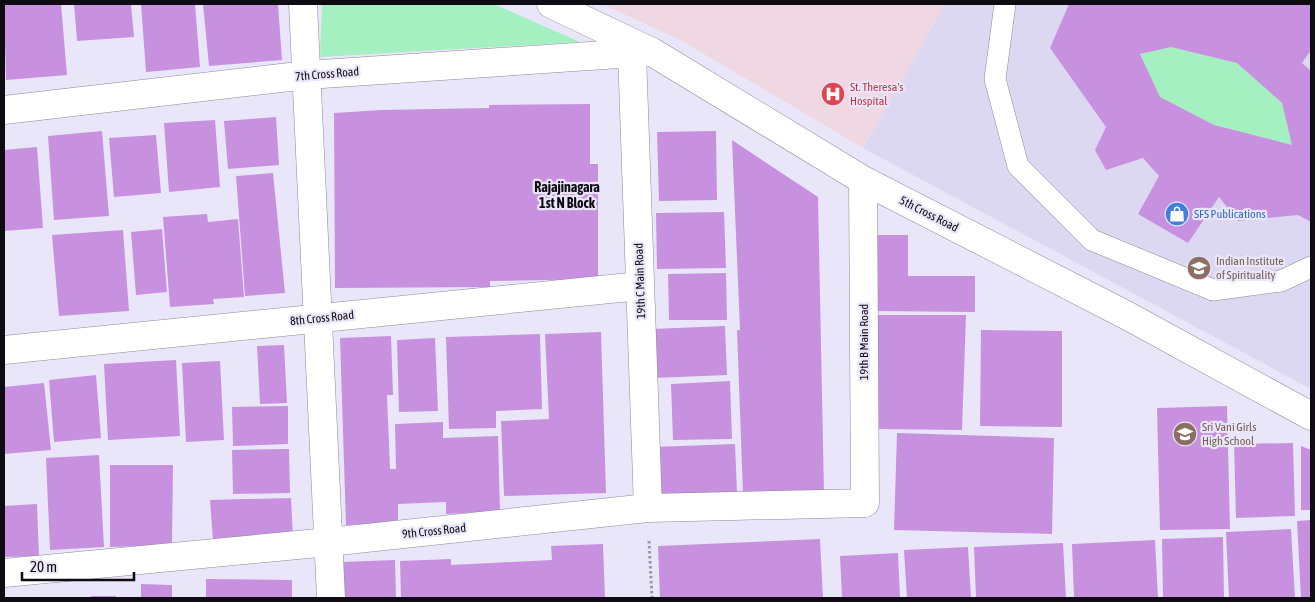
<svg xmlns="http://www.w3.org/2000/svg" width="1315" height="602" font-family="'Asap Condensed',sans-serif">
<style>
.built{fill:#ddd8f1}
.medical{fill:#f0d8e3}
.green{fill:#a4f0c1}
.building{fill:#c891df;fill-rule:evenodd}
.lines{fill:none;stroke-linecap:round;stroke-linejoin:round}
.service-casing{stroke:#8c8899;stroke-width:22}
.minor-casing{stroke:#8c8899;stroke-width:29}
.path{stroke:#9996a4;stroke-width:3;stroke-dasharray:2.5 2.5;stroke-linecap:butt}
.service{stroke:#fff;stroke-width:21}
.minor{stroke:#fff;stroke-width:28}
.labels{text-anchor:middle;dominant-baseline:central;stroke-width:4.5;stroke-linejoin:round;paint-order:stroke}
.street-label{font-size:12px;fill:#0e0c12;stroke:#eae6f9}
.health-label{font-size:12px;fill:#be3a42;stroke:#eae6f9;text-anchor:start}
.shop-label{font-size:12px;fill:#366cbe;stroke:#eae6f9;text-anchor:start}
.education-label{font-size:12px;fill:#785e54;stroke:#eae6f9;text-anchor:start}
.neighbourhood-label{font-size:14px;font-weight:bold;fill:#0e0c12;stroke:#eae6f9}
</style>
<rect width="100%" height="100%" fill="#eae6f9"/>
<path class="built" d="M945,4H1311V389L863,148Z"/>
<path class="medical" d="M602,4H945L863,148L682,41Z"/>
<path class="green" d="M322,4H494L580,42L320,57Z
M1171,47L1237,63L1282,103L1292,145L1214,125L1160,97L1140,54Z"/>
<path class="building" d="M4,4H61L67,75L6,80Z
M74,4H131L134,37L77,41Z
M141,4H195L200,67L146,72Z
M203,4H278L282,60L209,66Z
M1069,4H1311V50L1302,63L1311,71V222L1298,215L1238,221L1219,197L1188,243L1138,214L1159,176L1143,158L1106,170L1095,150L1106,127L1050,48ZM1171,47L1237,63L1282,103L1292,145L1214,125L1160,97L1140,54Z
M590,104V164H598V279L490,281V287L335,288L334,113L381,110L489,108V105Z
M276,117L279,165L228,169L224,121Z
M215,120L220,187L169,192L164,123Z
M102,131L109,216L54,220L48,136Z
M716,131L717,200L659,201L657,132Z
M156,135L161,193L114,197L109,138Z
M732,140L818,197L824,493L743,495L737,330H740Z
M37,147L43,228L4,231V150Z
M273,173L285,293L245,296L236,176Z
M724,212L726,268L657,269L656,213Z
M207,214L208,222L238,219L244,297L213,299L214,304L170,307L163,217Z
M162,229L167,292L136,295L131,232Z
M123,230L129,311L59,316L52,235Z
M876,235H908V276H975V312L875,311Z
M726,273L727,320H669L668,274Z
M877,315H966L962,430L876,429Z
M725,326L727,375L654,378L652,329Z
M981,330L1062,331V427L980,426Z
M601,332L606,493L504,496L501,421L549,419L545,334Z
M540,334L542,409L496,411V428L449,429L446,337Z
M391,336L393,395H387L390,469H396L395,424L443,422V438L498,436L500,511L446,514V502L398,504V523L346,525L340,338Z
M435,338L438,411L399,412L397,340Z
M284,345L287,403L260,404L257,346Z
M176,360L180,436L108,440L104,364Z
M220,361L224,440L186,442L182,363Z
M96,375L101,438L54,442L49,380Z
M730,381L732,439L673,440L671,384Z
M44,383L51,450L4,454V387Z
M288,406V444L233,446L232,407Z
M1227,406L1230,529L1160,530L1157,408Z
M897,433L1054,438L1052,534L894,530Z
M1293,443L1295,516L1236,518L1234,444Z
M735,444L737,493L655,496L653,447Z
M1301,446L1311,450V510H1301Z
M289,449L290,493L233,494L232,450Z
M99,455L104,547L50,550L46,458Z
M110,465H173L172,545L110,547Z
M291,498L293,539L213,541L210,500Z
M37,504L39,556L4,557V506Z
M1311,520V598H1301L1297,521Z
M1291,529L1295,598H1229L1226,532Z
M1223,537L1224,598H1163L1162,539Z
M820,539L823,598H660L658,546Z
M1155,540L1158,598H1074L1072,544Z
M1063,543L1066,598H976L974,547Z
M603,544L605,598H401L400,561L451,559V565L552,560L551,546Z
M968,547L971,598H907L904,550Z
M898,553L900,598H842L840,556Z
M395,560L396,598H343L342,562Z
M206,579L292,580V598H206Z
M141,584L172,585V598H141Z
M91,596H116V598H91Z"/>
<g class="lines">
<g class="service-casing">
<path id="service" d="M1005,4L995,79L1018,166L1092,240L1213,290L1281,281L1311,267"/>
</g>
<g class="minor-casing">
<path id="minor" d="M303,4L331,598
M551,4L652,52L863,180L1126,315L1311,416
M632,53L648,508
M4,110L307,75L649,52
M4,350L640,286
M4,573L329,542L648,508L865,503L863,180"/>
</g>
<path class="path" d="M649,541L652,598"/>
<use href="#service" class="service"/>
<use href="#minor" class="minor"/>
</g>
<defs>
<g id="hospital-disc" transform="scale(1.25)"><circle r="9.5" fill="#e0444e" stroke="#eae6f9"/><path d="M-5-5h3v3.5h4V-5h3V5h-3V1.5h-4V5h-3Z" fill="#fff"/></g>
<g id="shop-disc" transform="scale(1.25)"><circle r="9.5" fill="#3f7fe0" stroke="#eae6f9"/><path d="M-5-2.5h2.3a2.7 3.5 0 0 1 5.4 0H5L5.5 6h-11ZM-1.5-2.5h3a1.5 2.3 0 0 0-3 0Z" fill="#fff"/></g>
<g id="university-disc" transform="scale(1.25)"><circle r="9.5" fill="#8d6e63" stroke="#eae6f9"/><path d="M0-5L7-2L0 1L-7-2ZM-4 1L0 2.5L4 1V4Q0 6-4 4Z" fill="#fff"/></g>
<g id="school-disc" transform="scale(1.25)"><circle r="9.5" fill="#8d6e63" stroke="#eae6f9"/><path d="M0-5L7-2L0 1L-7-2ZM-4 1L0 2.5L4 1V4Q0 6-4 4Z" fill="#fff"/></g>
</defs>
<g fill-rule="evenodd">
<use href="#hospital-disc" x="833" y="94"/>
<use href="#shop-disc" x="1177" y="214"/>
<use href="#university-disc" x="1199" y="268"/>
<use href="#school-disc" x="1185" y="434"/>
</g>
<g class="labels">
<g class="street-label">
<text transform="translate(327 74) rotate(-5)">7th Cross Road</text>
<text transform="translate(929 214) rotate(27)">5th Cross Road</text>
<text transform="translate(640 281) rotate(-92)">19th C Main Road</text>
<text transform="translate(322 318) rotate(-6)">8th Cross Road</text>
<text transform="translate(864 342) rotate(-90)">19th B Main Road</text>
<text transform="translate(434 531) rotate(-6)">9th Cross Road</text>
</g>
<g class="health-label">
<text x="850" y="87">St. Theresa's<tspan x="850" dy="14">Hospital</tspan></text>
</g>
<g class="shop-label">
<text x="1194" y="214">SFS Publications</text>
</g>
<g class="education-label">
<text x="1216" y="261">Indian Institute<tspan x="1216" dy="14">of Spirituality</tspan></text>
<text x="1202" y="427">Sri Vani Girls<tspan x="1202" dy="14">High School</tspan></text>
</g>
<g class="neighbourhood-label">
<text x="567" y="187">Rajajinagara<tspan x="567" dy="16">1st N Block</tspan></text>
</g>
</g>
<rect width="1315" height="602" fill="none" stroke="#0e0c12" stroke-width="10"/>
<path d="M22 572v8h112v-8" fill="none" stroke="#0e0c12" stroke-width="2.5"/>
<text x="30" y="572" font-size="15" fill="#0e0c12" stroke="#eae6f9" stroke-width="4" paint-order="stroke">20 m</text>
</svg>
